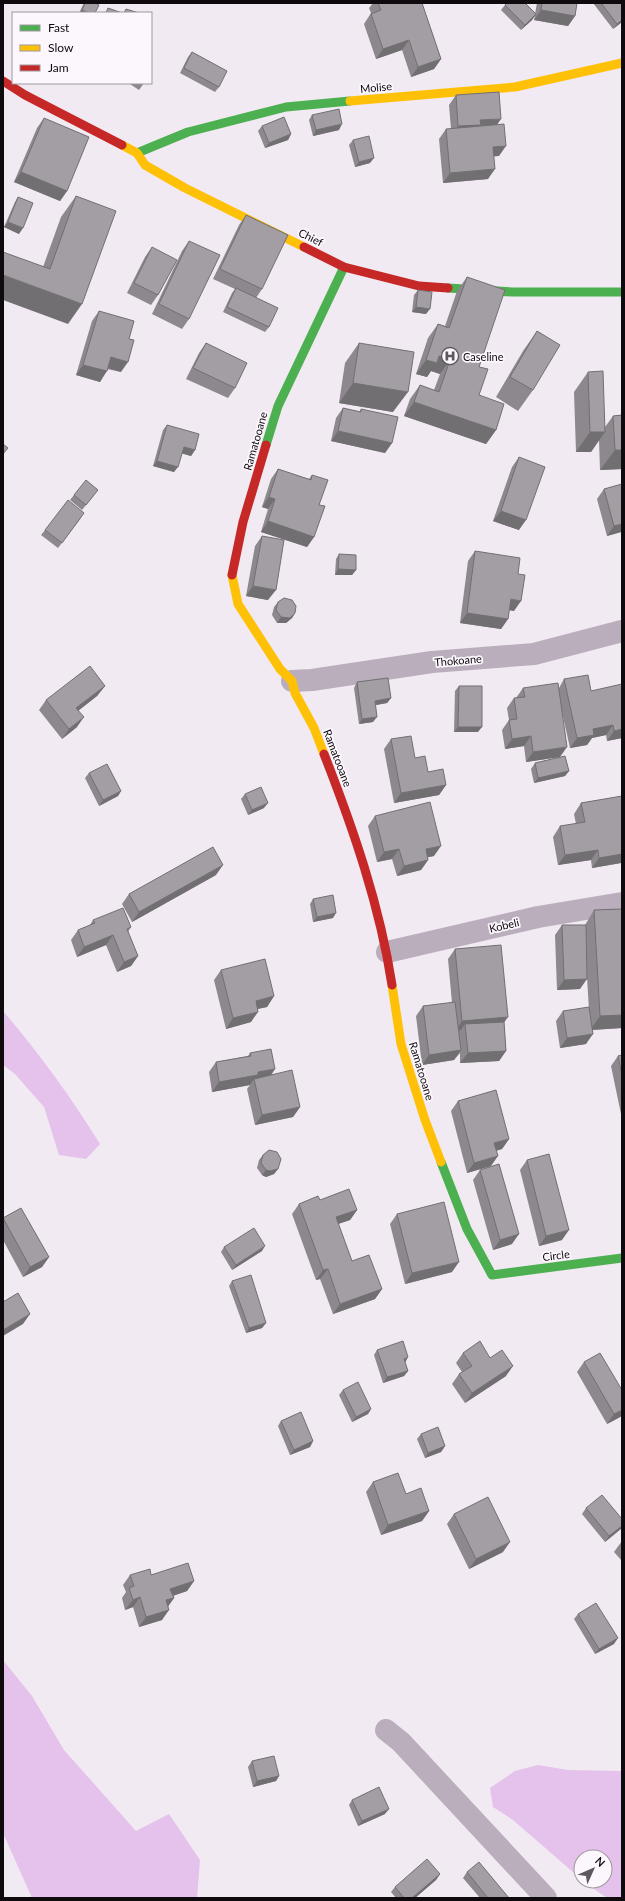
<svg xmlns="http://www.w3.org/2000/svg" width="625" height="1901" font-family="Lato,sans-serif">
<style>
.green{fill:#e5c2eb}
.lines{fill:none;stroke-linecap:round;stroke-linejoin:round}
.street{stroke:#baaebc;stroke-width:22}
.fast{stroke:#4caf50;stroke-width:9}
.slow{stroke:#ffc107;stroke-width:9}
.jam{stroke:#c62828;stroke-width:9}
.wall{fill:#8c888d}
.shaded-wall{fill:#726f73}
.building{fill:#a39ea4;stroke:#726f73}
.labels{text-anchor:middle;dominant-baseline:central;stroke-width:3.5;stroke-linejoin:round;paint-order:stroke}
.street-label{font-size:11px;fill:#0e0a0e;stroke:#fcf7fd}
.poi-label{font-size:11px;fill:#0e0a0e;stroke:#fcf7fd;text-anchor:start}
</style>
<rect width="100%" height="100%" fill="#f1eaf2"/>
<path class="green" d="M3,1011C39,1053 71,1097 100,1144L86,1159L59,1155L44,1107L15,1074L3,1065Z
M3,1660L32,1696L64,1750L136,1831L169,1814L200,1860L197,1898H32L3,1833Z
M538,1765L568,1770L622,1771V1898H607L583,1881H605V1857H581V1879L513,1820L493,1807L490,1788L515,1771Z"/>
<g class="lines">
<path class="street" d="M292,681L312,680L432,662L534,654L622,631
M387,952L538,917L622,903
M386,1730L401,1742L546,1898"/>
<path class="fast" d="M137,153L188,132L286,107L350,101
M448,288L512,292H622
M266,445L278,406L344,267
M441,1162L467,1229L492,1275L622,1258"/>
<path class="slow" d="M350,101L515,87L622,63
M122,145L137,153L145,165L185,188L304,247
M232,575L238,604L280,669L292,681L295,693L314,728L324,754
M392,985L401,1044L425,1120L441,1162"/>
<path class="jam" d="M3,81L25,95L122,145
M304,247L344,267L419,286L448,288
M232,575L243,522L266,445
M324,754C353,828 380,906 392,985"/>
</g>
<path class="wall" d="M84,3H95V13H79Z
M373,3H422L441,59L434,69L411,77L402,50L376,59L364,24L371,13L369,8Z
M537,3H577L575,16L568,26L534,20L535,16L532,20L521,30L501,10L505,5L535,14Z
M593,3H622V22L613,29Z
M192,52L219,87L215,92L180,73L188,57Z
M131,83H144L139,90L130,84Z
M456,95L496,125L499,156H494L488,179L443,183L439,139L446,129H451L449,105Z
M312,115L339,130L313,136L309,120Z
M44,118L67,191L60,201L14,182L37,128Z
M262,126L291,134L288,140L265,148L258,131Z
M353,140L370,163L355,167L349,145Z
M76,196L68,324L43,267L61,217Z
M18,197L19,234L4,227L15,202Z
M246,215L262,289L256,298L269,327L265,332L223,312L232,293L235,289L213,279L239,225Z
M189,241V319L182,329L152,314L182,251Z
M152,247L158,295L151,305L127,293L145,257Z
M467,277L479,367V395L496,430L486,444L404,416L410,399L420,385L434,390L440,374L431,371L427,377L416,374L428,338L438,324L445,326L457,291Z
M418,290L426,314L412,312L414,295Z
M99,311L121,372L107,369L100,382L76,375L92,321Z
M537,331L533,390L518,411L496,397L523,351Z
M206,343L235,388L228,398L186,379L199,353Z
M359,343L393,412L339,403L345,363Z
M588,372L605,427L613,416L622,415V469L600,470L599,440L591,452H576L574,392Z
M343,408L359,412L361,409L392,443L385,453L331,441L336,418Z
M167,425L195,450L191,456L182,453L174,472L153,466L163,430Z
M519,457V530L493,521L512,467Z
M278,469L309,479L312,475L319,505L314,537L307,547L261,532L268,509L262,507L271,479Z
M622,484V536L621,532L607,536L597,499L604,489Z
M74,495H94L82,510L70,500Z
M81,518L58,548L41,535L45,530Z
M262,536L268,600L246,596L255,546Z
M475,551L514,611L509,610L508,619L501,629L460,623L468,561Z
M339,554L356,570L352,575H335L336,559Z
M278,602L295,613L292,618L286,623H277L272,615L274,607Z
M564,679L591,691L622,738L607,741L606,735L592,738L587,745L570,748L562,712L560,757L526,762L524,746L505,749L502,730L509,720L507,708L514,698H516L523,688H559Z
M357,682L391,698L387,703L375,705L373,722L359,724L354,688Z
M105,686L97,696L79,710L77,727L62,739L39,710L46,700Z
M459,686L478,732H454L455,691Z
M391,739L415,758L428,772L446,785L439,795L394,803L384,749Z
M535,763L569,771L565,776L534,783L531,769Z
M89,773L121,791L118,796L99,806L85,778Z
M245,794L264,808L248,815L241,799Z
M622,796V862L621,863L592,868L591,860L558,865L553,837L560,826L576,824L574,814L581,803Z
M375,816L434,856L428,857V860L421,870L397,876L392,859L377,862L368,826Z
M216,875L132,922L122,904L129,894Z
M313,899L333,918L313,922L310,904Z
M622,909V1028L592,1030L586,1044L560,1048L556,1021L563,1011L589,1010L586,961L580,989L557,990L555,935L562,925H585L594,910Z
M93,920L131,927L128,932L138,956L131,966L117,972L106,945L77,957L71,940L78,930L90,925Z
M455,949L504,1022L506,1051L499,1061L460,1063V1053L454,1060L422,1065L416,1016L423,1006L452,1003L448,959Z
M221,970L274,996L267,1007L257,1009L251,1022L226,1029L214,980Z
M250,1053L300,1107L293,1117L255,1125L247,1089L250,1085L212,1092L209,1072L216,1062L248,1056Z
M622,1055V1114H621L611,1066L618,1056Z
M458,1101L509,1139L502,1149L496,1151L491,1166L467,1173L451,1111Z
M263,1155L278,1169L274,1174L266,1177L262,1175L257,1168L259,1160Z
M527,1160L562,1240L539,1246L520,1170Z
M480,1170L512,1244L493,1250L473,1180Z
M320,1200L357,1210L350,1220L338,1224L352,1261L382,1289L375,1299L333,1314L320,1279L316,1280L292,1214L299,1204Z
M397,1214L452,1272L405,1284L390,1224Z
M3,1218L49,1257L42,1267L23,1277L3,1240Z
M224,1247L262,1251L232,1270L221,1252Z
M232,1281L266,1323L262,1328L246,1333L229,1286Z
M377,1350L405,1362L408,1371L404,1376L383,1383L374,1355Z
M463,1353L506,1376L465,1403L452,1384L459,1374L462,1372L456,1363Z
M584,1362L622,1416L607,1424L577,1372Z
M343,1390L371,1409L368,1414L352,1422L339,1395Z
M281,1421L313,1441L310,1447L290,1455L278,1426Z
M421,1434L445,1446L441,1452L425,1458L417,1439Z
M373,1482L406,1494L429,1511L422,1521L381,1535L366,1492Z
M586,1508L622,1528L605,1542L582,1514Z
M454,1514L503,1552L469,1569L447,1524Z
M622,1541V1561L614,1552Z
M130,1575H151L194,1581L187,1591L173,1596L174,1598L168,1606L162,1620L139,1627L133,1607L125,1610L122,1598L126,1592L123,1585Z
M578,1614L614,1644L595,1654L574,1619Z
M252,1761L279,1776L276,1781L253,1787L248,1767Z
M352,1800L385,1814L358,1826L349,1805Z
M467,1872L509,1898H480L463,1878Z
M440,1874L436,1880L415,1898H396L391,1892L395,1887Z"/>
<path class="shaded-wall" d="M82,10L89,13H80Z
M541,10L575,16L568,26L534,20Z
M536,14L532,20L521,30L525,25Z
M622,20V22L613,29L617,24Z
M409,40L402,50L376,59L383,49Z
M441,59L434,69L411,77L418,67Z
M501,119L494,129L451,137L458,126L480,120Z
M342,124L339,130L313,136L316,130Z
M291,134L288,140L265,148L269,143Z
M506,146L499,156L486,157L493,147Z
M374,158L370,163L355,167L359,162Z
M495,169L488,179L443,183L450,173Z
M21,172L67,191L60,201L14,182Z
M8,222L23,228L19,234L4,227Z
M3,275L82,304L68,324L3,300Z
M416,307L430,309L426,314L412,312Z
M439,356L450,360L440,374L431,371L427,377L416,374L426,360Z
M111,357L128,362L121,372L104,367Z
M83,365L107,371L100,382L76,375Z
M353,383L408,392L393,412L339,403Z
M414,402L496,430L486,444L404,416Z
M338,431L392,443L385,453L331,441Z
M590,432H605L591,452H576Z
M184,447L195,450L191,456L180,453Z
M615,450H622V469L600,470Z
M157,461L178,467L174,472L153,466Z
M269,497L275,499L268,509L262,507Z
M501,511L526,520L519,530L493,521Z
M268,521L314,537L307,547L261,532Z
M622,524V531L621,532L607,536L614,526Z
M338,569L356,570L352,575H335Z
M253,586L276,590L268,600L246,596Z
M511,599L521,601L514,611L504,609Z
M295,613L292,618L286,623H277L281,617Z
M467,613L508,619L501,629L460,623Z
M105,686L97,696L69,718L76,708Z
M391,698L387,703L371,706L375,701Z
M84,717L77,727L62,739L69,729Z
M377,717L373,722L359,724L362,719Z
M613,725L606,735L592,738L587,745L570,748L577,738L593,729Z
M458,727H482L478,732H454Z
M622,729V738L607,741L614,731Z
M531,736L524,746L505,749L512,739Z
M567,747L560,757L526,762L533,752Z
M569,771L565,776L534,783L538,778Z
M446,785L439,795L394,803L401,793Z
M121,791L118,796L99,806L103,800Z
M268,803L264,808L248,815L252,810Z
M441,846L434,856L419,859L426,849Z
M399,849L392,859L377,862L384,852Z
M598,850L591,860L558,865L565,855Z
M622,854V862L621,863L592,868L599,858Z
M428,860L421,870L397,876L404,866Z
M223,865L216,875L132,922L139,912Z
M336,913L333,918L313,922L317,917Z
M113,935L106,945L77,957L84,947Z
M138,956L131,966L117,972L124,962Z
M587,979L580,989L557,990L564,980Z
M274,996L267,1007L248,1011L256,1001Z
M258,1012L251,1022L226,1029L233,1018Z
M622,1015V1028L590,1030L600,1016Z
M508,1017L501,1027L465,1024L461,1030L455,1031L462,1021Z
M593,1034L586,1044L560,1048L567,1038Z
M461,1050L454,1060L422,1065L429,1055Z
M506,1051L499,1061L460,1063L468,1053Z
M275,1069L268,1080L254,1079L250,1085L212,1092L219,1082L258,1072Z
M300,1107L293,1117L255,1125L262,1115Z
M509,1139L502,1149L487,1153L494,1143Z
M498,1156L491,1166L467,1173L474,1163Z
M278,1169L274,1174L266,1177L262,1175L266,1170Z
M357,1210L350,1220L329,1227L336,1217Z
M569,1230L562,1240L539,1246L546,1236Z
M519,1234L512,1244L493,1250L500,1240Z
M265,1246L262,1251L232,1270L236,1265Z
M49,1257L42,1267L23,1277L30,1267Z
M459,1262L452,1272L405,1284L412,1273Z
M328,1269L320,1279L316,1280L323,1270Z
M382,1289L375,1299L333,1314L340,1304Z
M30,1314L23,1324L3,1336V1330Z
M266,1323L262,1328L246,1333L249,1328Z
M408,1357L405,1363L404,1359Z
M513,1366L506,1376L465,1403L472,1393Z
M408,1371L404,1376L383,1383L387,1377Z
M371,1409L368,1414L352,1422L356,1417Z
M622,1410V1416L607,1424L614,1414Z
M313,1441L310,1447L290,1455L294,1450Z
M445,1446L441,1452L425,1458L428,1453Z
M429,1511L422,1521L381,1535L388,1525Z
M622,1526V1528L605,1542L609,1536Z
M510,1542L503,1552L469,1569L476,1559Z
M194,1581L187,1591L163,1599L170,1589Z
M140,1597L133,1607L125,1610L133,1600Z
M174,1598L167,1608L166,1600Z
M169,1610L162,1620L139,1627L146,1617Z
M618,1638L614,1644L595,1654L599,1649Z
M279,1776L276,1781L253,1787L257,1781Z
M389,1809L385,1814L358,1826L362,1821Z
M440,1874L436,1880L415,1898H412Z"/>
<path class="building" d="M85,3H95L99,5L95,13H89L82,10Z
M378,3H422L441,59L418,67L409,40L383,49L371,14L381,10Z
M507,3H525L536,14L525,25L505,5Z
M542,3H577L575,16L541,10Z
M601,3H622V20L617,24Z
M108,8L122,13H106Z
M126,9L139,13H124Z
M192,52L227,71L219,87L184,68Z
M499,92L501,119L480,120L481,125L458,126L456,95Z
M339,109L342,124L316,130L312,115Z
M284,117L291,134L269,143L262,126Z
M44,118L89,137L67,191L21,172Z
M504,124L506,146L493,147L495,169L450,173L446,129Z
M369,136L374,158L359,162L353,140Z
M76,196L116,211L82,304L3,275V252L50,269Z
M18,197L33,203L23,228L8,222Z
M246,215L288,235L262,289L220,269Z
M189,241L220,255L189,319L159,304Z
M152,247L177,260L158,295L134,283Z
M467,277L505,290L479,367L488,369L479,395L504,404L496,430L414,402L420,385L439,392L450,360L439,356L437,363L426,360L438,324L449,328Z
M236,288L278,308L269,327L227,307Z
M418,290L432,292L430,309L416,307Z
M99,311L134,321L129,339L134,340L128,362L111,357L107,371L83,365Z
M537,331L560,345L533,390L510,377Z
M206,343L247,363L235,388L193,368Z
M359,343L414,352L408,392L353,383Z
M603,371L605,432H590L588,372Z
M343,408L361,412V409L398,417L392,443L338,431Z
M622,415V450H615L613,416Z
M167,425L199,434L195,450L184,447L178,467L157,461Z
M3,444L8,448L3,454Z
M519,457L545,467L526,520L501,511Z
M278,469L311,480L312,475L328,480L319,505L325,506L314,537L268,521L275,499L269,497Z
M86,480L98,490L86,505L74,495Z
M622,484V524L614,526L604,489Z
M68,500L84,513L62,543L45,530Z
M262,536L284,540L276,590L253,586Z
M475,551L520,558L518,574L525,575L521,601L511,599L508,619L467,613Z
M339,554L356,555V570L338,569Z
M284,598L292,600L296,606L295,613L290,618L281,617L276,610L278,602Z
M90,666L105,686L76,708L84,717L69,729L46,700Z
M588,675L591,691L622,684V729L614,731L613,725L593,729L594,735L577,738L564,679Z
M388,678L391,698L375,701L377,717L362,719L357,682Z
M558,683L567,747L533,752L531,736L512,739L509,720L517,719L514,698L525,697L523,688Z
M459,686H482V727H458Z
M411,736L415,758L425,756L428,772L443,769L446,785L401,793L391,739Z
M565,756L569,771L538,778L535,763Z
M107,764L121,791L103,800L89,773Z
M261,787L268,803L252,810L245,794Z
M622,796V854L599,858L598,850L565,855L560,826L585,822L581,803Z
M430,802L441,846L426,849L428,860L404,866L399,849L384,852L375,816Z
M213,847L223,865L139,912L129,894Z
M333,895L336,913L317,917L313,899Z
M123,908L131,927L127,929L138,956L124,962L113,935L84,947L78,930L95,923L93,920Z
M622,909V1015L600,1016L594,910Z
M562,925H586L587,979L564,980Z
M501,945L508,1017L462,1021L455,949Z
M265,959L274,996L256,1001L258,1012L233,1018L221,970Z
M455,1002L461,1050L429,1055L423,1006Z
M589,1007L593,1034L567,1038L563,1011Z
M504,1022L506,1051L468,1053L465,1024Z
M271,1049L275,1069L258,1072V1075L219,1082L216,1062L251,1056L250,1053Z
M622,1055V1075L618,1056Z
M292,1070L300,1107L262,1115L254,1079Z
M496,1090L509,1139L494,1143L498,1156L474,1163L458,1101Z
M269,1150L277,1152L281,1159L278,1169L270,1171L266,1170L261,1163L263,1155Z
M549,1154L569,1230L546,1236L527,1160Z
M499,1164L519,1234L500,1240L480,1170Z
M349,1189L357,1210L336,1217L352,1261L369,1255L382,1289L340,1304L328,1269L323,1270L299,1204L318,1196L320,1200Z
M444,1202L459,1262L412,1273L397,1214Z
M21,1208L49,1257L30,1267L3,1218Z
M254,1228L265,1246L236,1265L224,1247Z
M251,1275L266,1323L249,1328L232,1281Z
M18,1293L30,1314L3,1330V1302Z
M403,1341L408,1357L404,1359L408,1371L387,1377L377,1350Z
M480,1341L490,1358L502,1350L513,1366L472,1393L459,1374L472,1366L463,1353Z
M600,1353L622,1390V1410L614,1414L584,1362Z
M358,1382L371,1409L356,1417L343,1390Z
M301,1412L313,1441L294,1450L281,1421Z
M438,1427L445,1446L428,1453L421,1434Z
M398,1473L406,1494L421,1488L429,1511L388,1525L373,1482Z
M602,1495L622,1519V1526L609,1536L586,1508Z
M488,1497L510,1542L476,1559L454,1514Z
M188,1563L194,1581L170,1589L174,1598L166,1600L169,1610L146,1617L140,1597L133,1600L129,1588L134,1586L130,1575L150,1569L151,1575Z
M596,1603L618,1638L599,1649L578,1614Z
M274,1756L279,1776L257,1781L252,1761Z
M379,1787L389,1809L362,1821L352,1800Z
M427,1859L440,1874L412,1898H404L395,1887Z
M479,1862L509,1898H488L467,1872Z"/>
<defs>
<g id="hospital-ring" transform="scale(0.9)"><circle r="9.5" fill="#fcf7fd" stroke="#5d585e" stroke-width="1.5"/><path d="M-5-5h3v3.5h4V-5h3V5h-3V1.5h-4V5h-3Z" fill="#5d585e"/></g>
</defs>
<g fill-rule="evenodd">
<use href="#hospital-ring" x="450" y="356"/>
</g>
<g class="labels">
<g class="street-label">
<text transform="translate(376 87) rotate(-5)">Molise</text>
<text transform="translate(311 237) rotate(26)">Chief</text>
<text transform="translate(255 441) rotate(-74)">Ramatooane</text>
<text transform="translate(458 660) rotate(-5)">Thokoane</text>
<text transform="translate(338 758) rotate(69)">Ramatooane</text>
<text transform="translate(504 925) rotate(-13)">Kobeli</text>
<text transform="translate(422 1071) rotate(73)">Ramatooane</text>
<text transform="translate(556 1255) rotate(-7)">Circle</text>
</g>
<g class="poi-label">
<text x="463" y="356">Caseline</text>
</g>
</g>
<rect width="625" height="1901" fill="none" stroke="#0e0a0e" stroke-width="8"/>
<rect x="12" y="12" width="140" height="72" fill="#fcf7fd" stroke="#9d989d"/>
<rect x="20" y="25" width="20" height="6" fill="#4caf50" stroke="#9d989d"/>
<text x="48" y="32" font-size="12" fill="#0e0a0e">Fast</text>
<rect x="20" y="45" width="20" height="6" fill="#ffc107" stroke="#9d989d"/>
<text x="48" y="52" font-size="12" fill="#0e0a0e">Slow</text>
<rect x="20" y="65" width="20" height="6" fill="#c62828" stroke="#9d989d"/>
<text x="48" y="72" font-size="12" fill="#0e0a0e">Jam</text>
<g transform="translate(593 1869) rotate(45)"><circle r="19" fill="#fcf7fd" stroke="#9d989d"/>
<path d="M0-3L7 15L0 10L-7 15Z" fill="#5d585e"/>
<text y="-6" font-size="11" font-weight="bold" text-anchor="middle" fill="#0e0a0e">N</text>
</g>
</svg>
